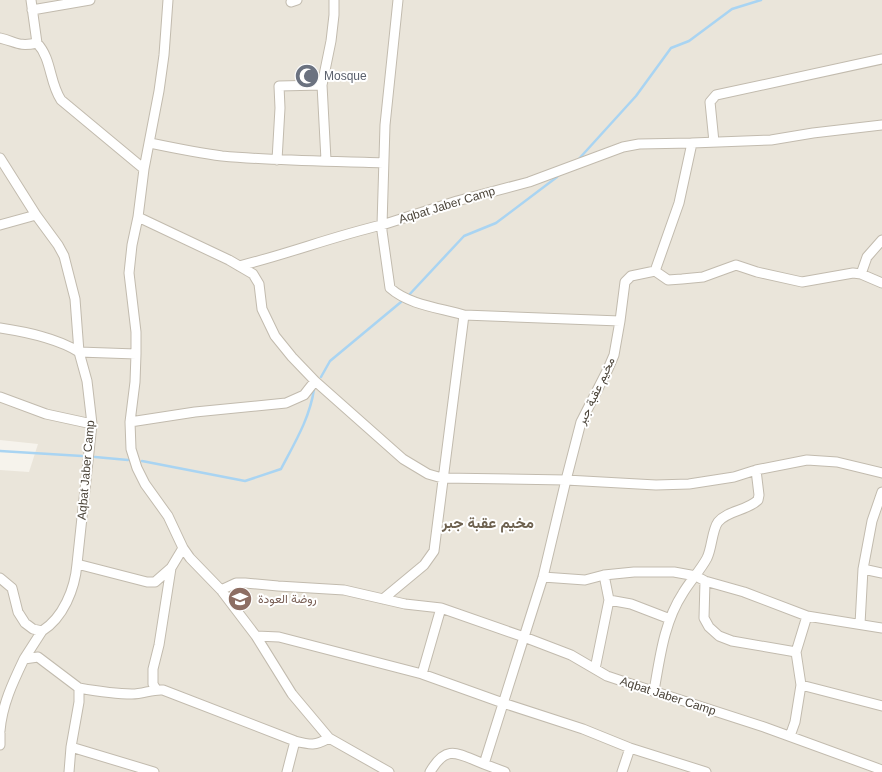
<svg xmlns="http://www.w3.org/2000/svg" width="882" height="772" font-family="Arial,Vazirmatn,sans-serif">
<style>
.residential{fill:#eae5da}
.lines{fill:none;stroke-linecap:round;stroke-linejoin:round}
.stream{stroke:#a9d4f2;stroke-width:2.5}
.minor-casing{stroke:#c2bbae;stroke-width:11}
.minor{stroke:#fff;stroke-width:9}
.labels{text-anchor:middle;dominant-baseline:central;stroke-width:4;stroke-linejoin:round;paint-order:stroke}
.worship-label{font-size:12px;fill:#5b616d;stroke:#fff;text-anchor:start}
.street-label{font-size:12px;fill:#4b4439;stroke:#fff}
.education-label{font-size:12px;fill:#785e54;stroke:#fff;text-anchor:start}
.quarter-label{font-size:15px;font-weight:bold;fill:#6e6250;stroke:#fff}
</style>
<rect width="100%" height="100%" fill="#f6f3ec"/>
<path class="residential" d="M0,0H882V772H0V470L29,472L38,444L0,440Z"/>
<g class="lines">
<path class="stream" d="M577,161L636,96L671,48L689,41L732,9L761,0
M408,296L464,236L496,223L557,177
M321,377L330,361L401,302
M0,451L82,456
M95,457L128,460
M142,461L245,481L281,469C294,444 310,418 314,389"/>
<g class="minor-casing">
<path id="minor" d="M31,0L37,43
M291,2L297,0
M32,10L90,0
M0,38C17,42 18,47 37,43C52,59 49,82 61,100L144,169L138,217
M714,142L710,102L716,95L882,59
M150,143C174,148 198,153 222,156C275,161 330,161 383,163
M0,158L36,215L58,245L64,256L75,299L79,352
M277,160L280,108L279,86L322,85
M326,160L322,85L331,41L334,15V0
M144,169L159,91L164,55L168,0
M0,225L36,215
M239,266C288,254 334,236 382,225L385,125L398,0
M655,271L679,203L692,143L771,140L813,133L882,125
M861,274L867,257L882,240
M882,283L861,274L853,273L802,282L757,272L736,265L703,277L682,279L668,280L655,271L631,276L625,282L620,321L614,355L608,369L581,422L566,480L656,485L689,484L734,477L756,470L807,460L837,462L882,473
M464,315L620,321
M0,328C26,332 57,338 79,352
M136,354V332L129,273L132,245L138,217L229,260L253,274L259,284L262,309L275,336L292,357L315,381
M0,397L46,414L92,424
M130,422L135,382L136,354L79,352L87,381L92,424L77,564L147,582H155L171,568L183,548L190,558L221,590L256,636
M183,548L168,516L145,484L137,468L131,449L130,422L195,412L286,403L304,395L315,381L403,459L428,474L442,478L566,480L543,577L524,637L441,608L405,604L344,590L278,586L245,583H236L221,590
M863,569L882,573
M543,577L585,580L604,575L634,572H674L696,576L705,581L744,592L807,616L882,628
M0,578L12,588L18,612L25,623L33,629L42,631L24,659
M705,581L704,618L709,627L719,636L732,641L796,652
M383,599L424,565L434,551L464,315C440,308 409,305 390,288L382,231V225L457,201L529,182L623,147L639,144L692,143
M609,600L631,604L670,619
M860,624L863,569L872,521L882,492
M42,631C63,618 75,589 77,564
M595,669L609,600L604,575
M422,674L441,608
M801,685L882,706
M156,689L153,684V669L159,645L171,568
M654,691C660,657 664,622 683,593C690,581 700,571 707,558C712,548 712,530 718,522C728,510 747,511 758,500L759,495L756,470
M0,731C2,705 13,682 24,659L38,657L79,688
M0,733V745
M790,736L795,722L801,685L796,652L807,616
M69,772L71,747
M154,772L71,747L79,702V688C96,691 114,694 132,694C143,694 153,689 163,690L295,741C311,745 315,746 329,738
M287,772L295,741
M389,772L329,738L292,694L256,636L279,637L422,674L503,703L583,729L630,748L706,772
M430,772C447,743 458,754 484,764
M505,772L484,764L524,637L571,655L607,676L625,682L764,727L882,770
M622,772L630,748"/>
</g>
<use href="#minor" class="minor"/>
</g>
<defs>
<g id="mosque-disc" transform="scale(1.25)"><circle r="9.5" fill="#6b7280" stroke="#fff"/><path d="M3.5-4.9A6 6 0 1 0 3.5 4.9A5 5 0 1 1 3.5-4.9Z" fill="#fff"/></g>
<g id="school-disc" transform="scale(1.25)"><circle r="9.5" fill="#8d6e63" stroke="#fff"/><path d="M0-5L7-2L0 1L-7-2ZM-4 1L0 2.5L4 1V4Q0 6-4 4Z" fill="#fff"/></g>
</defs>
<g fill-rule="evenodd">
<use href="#mosque-disc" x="307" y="76"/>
<use href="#school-disc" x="240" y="599"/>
</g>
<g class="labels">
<g class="worship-label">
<text x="324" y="76">Mosque</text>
</g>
<g class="street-label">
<text transform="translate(447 205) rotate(-17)">Aqbat Jaber Camp</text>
<text transform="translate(596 391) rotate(-65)">مخيم عقبة جبر</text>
<text transform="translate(86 470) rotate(-85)">Aqbat Jaber Camp</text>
<text transform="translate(668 696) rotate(18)">Aqbat Jaber Camp</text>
</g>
<g class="education-label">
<text x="258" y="599">روضة العودة</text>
</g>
<g class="quarter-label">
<text x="488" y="522">مخيم عقبة جبر</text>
</g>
</g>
</svg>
